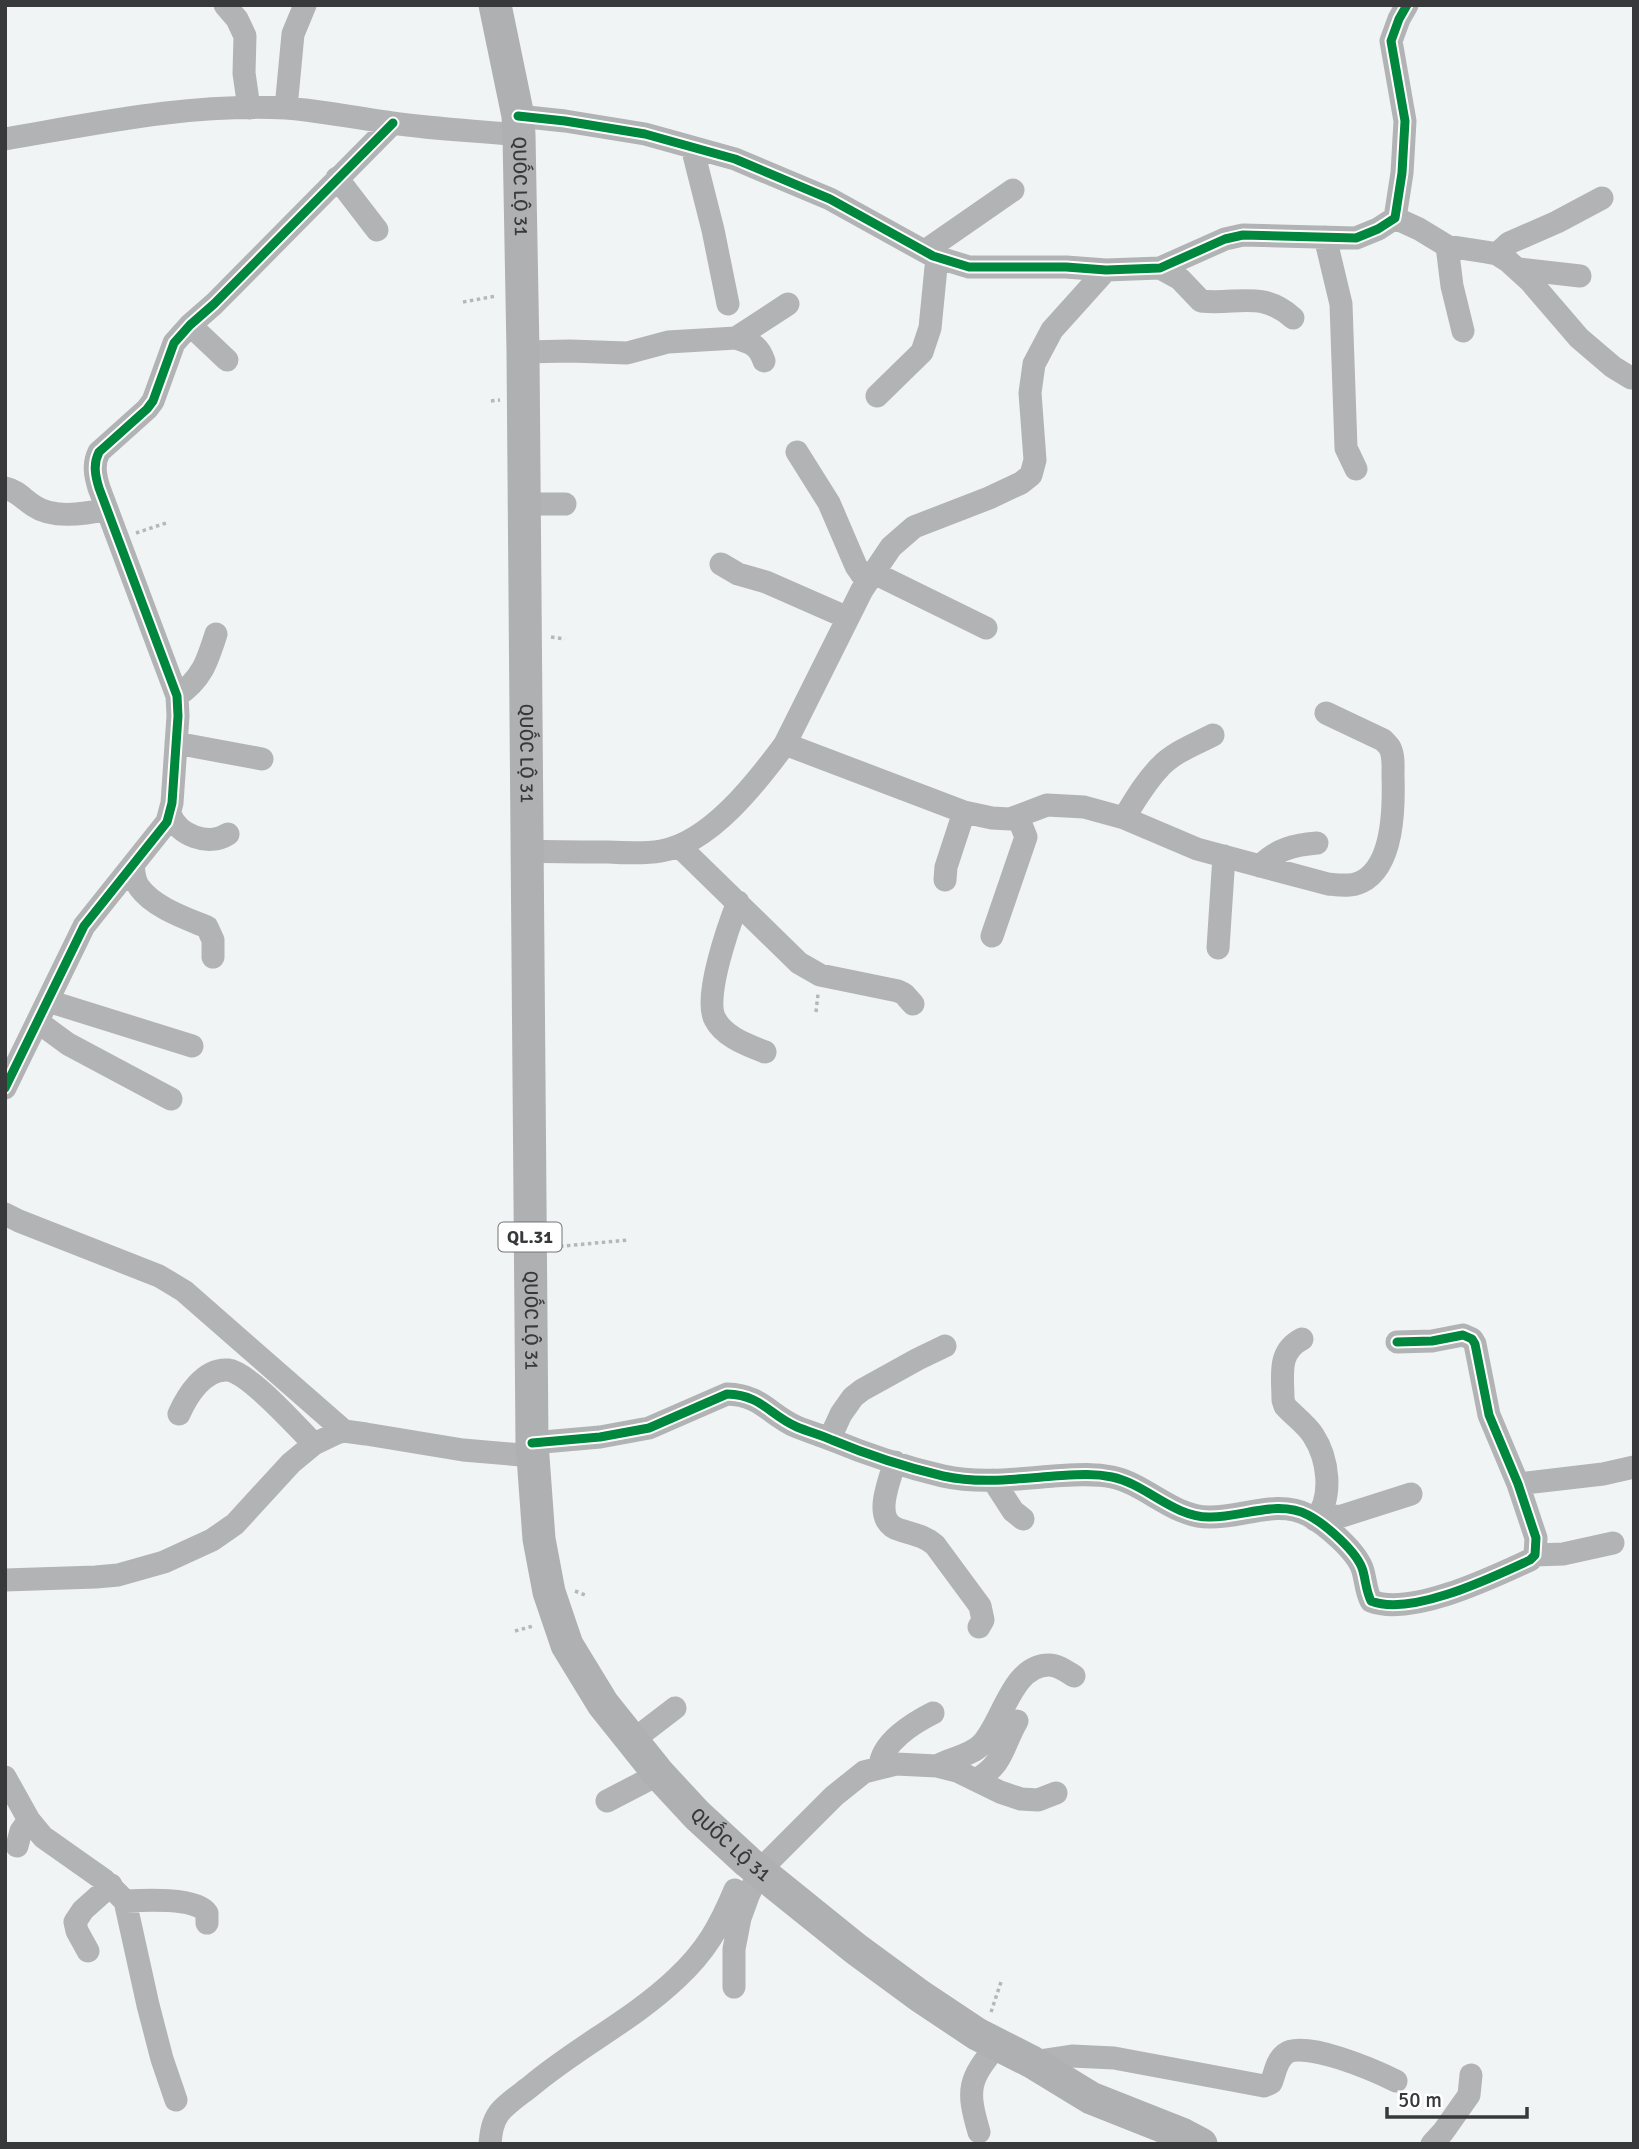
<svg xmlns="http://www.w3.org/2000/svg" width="1639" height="2149" font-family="Signika,sans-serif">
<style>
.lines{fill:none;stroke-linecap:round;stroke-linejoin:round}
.path{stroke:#b5b8b8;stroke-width:3.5;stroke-dasharray:3.5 3.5;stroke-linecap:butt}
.minor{stroke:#b2b3b4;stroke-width:23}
.highway{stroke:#afb0b2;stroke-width:33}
.cycleway-casing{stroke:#fff;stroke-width:13}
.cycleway{stroke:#00873e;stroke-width:9}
.labels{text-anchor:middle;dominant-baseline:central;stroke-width:6;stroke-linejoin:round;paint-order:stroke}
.shield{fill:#fff;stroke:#737475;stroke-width:2}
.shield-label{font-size:18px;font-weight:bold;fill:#37393a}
.street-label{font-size:19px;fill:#37393a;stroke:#fff}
</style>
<rect width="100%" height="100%" fill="#f0f4f5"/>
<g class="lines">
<path class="path" d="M463,302L496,296
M491,401L500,400
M136,533L169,522
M551,637L565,639
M816,1012L818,994
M553,1247L628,1240
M575,1591L588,1596
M515,1631L533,1626
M991,2012L1002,1979"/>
<path class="minor" d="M225,5L237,19L245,36L244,73L249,108
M286,108L293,34L305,5
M518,116L565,121L645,134L735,159L830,199L933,256L969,267H1066L1106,270L1160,268L1225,239L1243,235L1356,238L1378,229L1395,218L1402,173L1405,121L1391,41L1399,19L1407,5
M5,139C98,123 192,103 286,108C322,111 357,118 392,123C434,129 477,131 519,135
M692,147L713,230L728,304
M337,178L377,230
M1395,218L1419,229L1447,246L1486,252L1497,254L1508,261L1530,281L1579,338L1613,367L1631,378L1634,377
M1325,237L1341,304L1346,448L1356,469
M1447,246L1452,286L1463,331
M925,251L1013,190
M1497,254L1509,243L1557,222L1602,198
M1160,268L1180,279L1201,301C1237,305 1262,290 1293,318
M1519,269L1580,276
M190,325L227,360
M736,338C752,344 758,344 764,361
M523,352L570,351L627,353L668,342L736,338L788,304
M877,396L922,352L930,328L937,257
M797,452L829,503L856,566L867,582
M5,488C18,491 23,499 34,506C53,519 86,514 107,509
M524,504H565
M721,564L738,574L766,582L848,618
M874,573L986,628
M177,696C202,679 207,662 216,634
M176,743L262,759
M785,744L964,812L992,818L1010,819L1047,805L1084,807L1124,818L1197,849L1328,884C1339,885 1351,887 1361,882C1394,866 1394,806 1393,776C1393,767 1394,756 1390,748C1389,746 1385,742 1383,740L1326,713
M170,814C178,835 208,847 228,834
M1124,818C1135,800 1146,781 1160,767C1174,752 1196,744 1213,735
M679,846L799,963L820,975L898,991L904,994L913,1004
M527,851C554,852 581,852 608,852C625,853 644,854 661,851C710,843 757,782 785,744L862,590L891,547L914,527L989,498L1021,483L1031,475L1035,460L1030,393L1034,364L1052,330L1106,270
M133,865C134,872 134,881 139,887C153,907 185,918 207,927L213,940V957
M1260,866C1277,849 1294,845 1317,843
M945,880L946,867L964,812
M738,902C729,925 703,998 715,1019C724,1037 748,1045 765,1052
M992,936L1026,837L1018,817
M1218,948L1224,856
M48,1001L192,1046
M38,1022L68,1044L171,1099
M5,1088L84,926L167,822L172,803L178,716L177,696L99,488C95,475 93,464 99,452L147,409L153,401L174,343L190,325L214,304L393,123
M5,1214L19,1221L159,1276L184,1291L344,1431
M1302,1339C1277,1352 1283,1375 1283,1400L1285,1406C1294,1416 1306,1424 1313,1435C1328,1458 1334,1497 1315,1520
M179,1414C187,1396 204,1368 228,1370C250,1373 297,1427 314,1444
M830,1438L841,1414L853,1397L862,1390L918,1359L945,1346
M532,1443L600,1437L649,1428L727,1394C762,1395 769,1415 797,1427C809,1432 821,1435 832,1440C868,1455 905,1467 943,1476C979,1484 1017,1479 1054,1476C1073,1475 1092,1473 1112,1477C1146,1484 1173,1517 1209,1517C1241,1518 1277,1499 1308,1515C1325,1524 1358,1552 1363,1571C1366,1582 1366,1591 1371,1601C1411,1617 1493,1577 1530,1560L1535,1555L1536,1538L1518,1484L1489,1415L1475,1344L1472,1339L1463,1335L1432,1341L1397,1342
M895,1462C889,1482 871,1522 900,1530C913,1534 925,1536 935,1545L980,1606L983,1620L979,1627
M993,1480L1013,1511L1023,1519
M1518,1484L1603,1474L1634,1467
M1318,1517L1342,1516L1411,1494
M1535,1555L1563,1554L1613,1543
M5,1580L96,1577L118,1575L164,1562L212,1540L235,1524L291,1463L314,1444L337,1433L344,1431L366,1434L463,1450L533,1456
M632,1741L675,1708
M937,1766C951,1758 970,1756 981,1745C1003,1723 1011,1665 1049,1665C1058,1665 1066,1671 1074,1676
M880,1767C881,1743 913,1723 933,1713
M5,1777L29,1820L43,1837L104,1880L125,1901L148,2005L162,2059L176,2100
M976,1780C1004,1764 1002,1747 1017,1721
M607,1801L659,1774
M17,1846L21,1831L29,1820
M125,1901C143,1900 197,1897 207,1913V1923
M88,1951L77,1931L75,1922L83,1910L111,1885
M734,1987V1949L740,1918L748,1896L760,1870L834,1796L864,1772L896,1764L937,1766L957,1771L1000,1792L1021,1799L1038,1800L1056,1793
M1032,2062L1072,2056L1114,2058L1264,2086L1271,2083C1275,2074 1276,2061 1285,2054C1303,2039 1376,2071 1396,2081
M979,2132C966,2088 969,2080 997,2045
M490,2144C491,2133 492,2123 499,2113C507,2103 521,2094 531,2086C577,2047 633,2020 677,1978C706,1951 720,1926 735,1890
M1432,2144L1443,2132L1469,2095L1471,2075"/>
<path class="highway" id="s1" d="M495,5L518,116L519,135L523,352L532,1443L539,1539L549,1592L567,1645L603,1704L659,1774L697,1815L748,1862L856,1949L920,1996L977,2034L1032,2062L1091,2098L1182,2134L1201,2144"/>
<g class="cycleway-casing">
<path id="cycleway" d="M518,116L565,121L645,134L735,159L830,199L933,256L969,267H1066L1106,270L1160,268L1225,239L1243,235L1356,238L1378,229L1395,218L1402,173L1405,121L1391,41L1399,19L1407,5
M5,1088L84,926L167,822L172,803L178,716L177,696L99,488C95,475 93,464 99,452L147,409L153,401L174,343L190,325L214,304L393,123
M532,1443L600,1437L649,1428L727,1394C762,1395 769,1415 797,1427C809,1432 821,1435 832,1440C868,1455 905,1467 943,1476C979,1484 1017,1479 1054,1476C1073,1475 1092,1473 1112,1477C1146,1484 1173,1517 1209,1517C1241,1518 1277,1499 1308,1515C1325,1524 1358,1552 1363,1571C1366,1582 1366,1591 1371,1601C1411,1617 1493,1577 1530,1560L1535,1555L1536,1538L1518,1484L1489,1415L1475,1344L1472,1339L1463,1335L1432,1341L1397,1342"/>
</g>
<use href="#cycleway" class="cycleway"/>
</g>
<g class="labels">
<rect class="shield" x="498.5" y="1222.5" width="63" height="29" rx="5"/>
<g class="shield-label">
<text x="530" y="1237">QL.31</text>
</g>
<g class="street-label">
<text stroke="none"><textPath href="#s1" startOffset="184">QUỐC LỘ 31</textPath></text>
<text stroke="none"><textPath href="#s1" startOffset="751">QUỐC LỘ 31</textPath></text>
<text stroke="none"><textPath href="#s1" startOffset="1318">QUỐC LỘ 31</textPath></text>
<text stroke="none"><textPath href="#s1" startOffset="1906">QUỐC LỘ 31</textPath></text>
</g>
</g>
<rect width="1639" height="2149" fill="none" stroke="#37393a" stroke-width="14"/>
<path d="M1387 2107v10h140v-10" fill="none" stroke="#37393a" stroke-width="3.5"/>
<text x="1398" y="2107" font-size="21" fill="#37393a" stroke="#ffffff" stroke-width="5" paint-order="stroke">50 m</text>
</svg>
